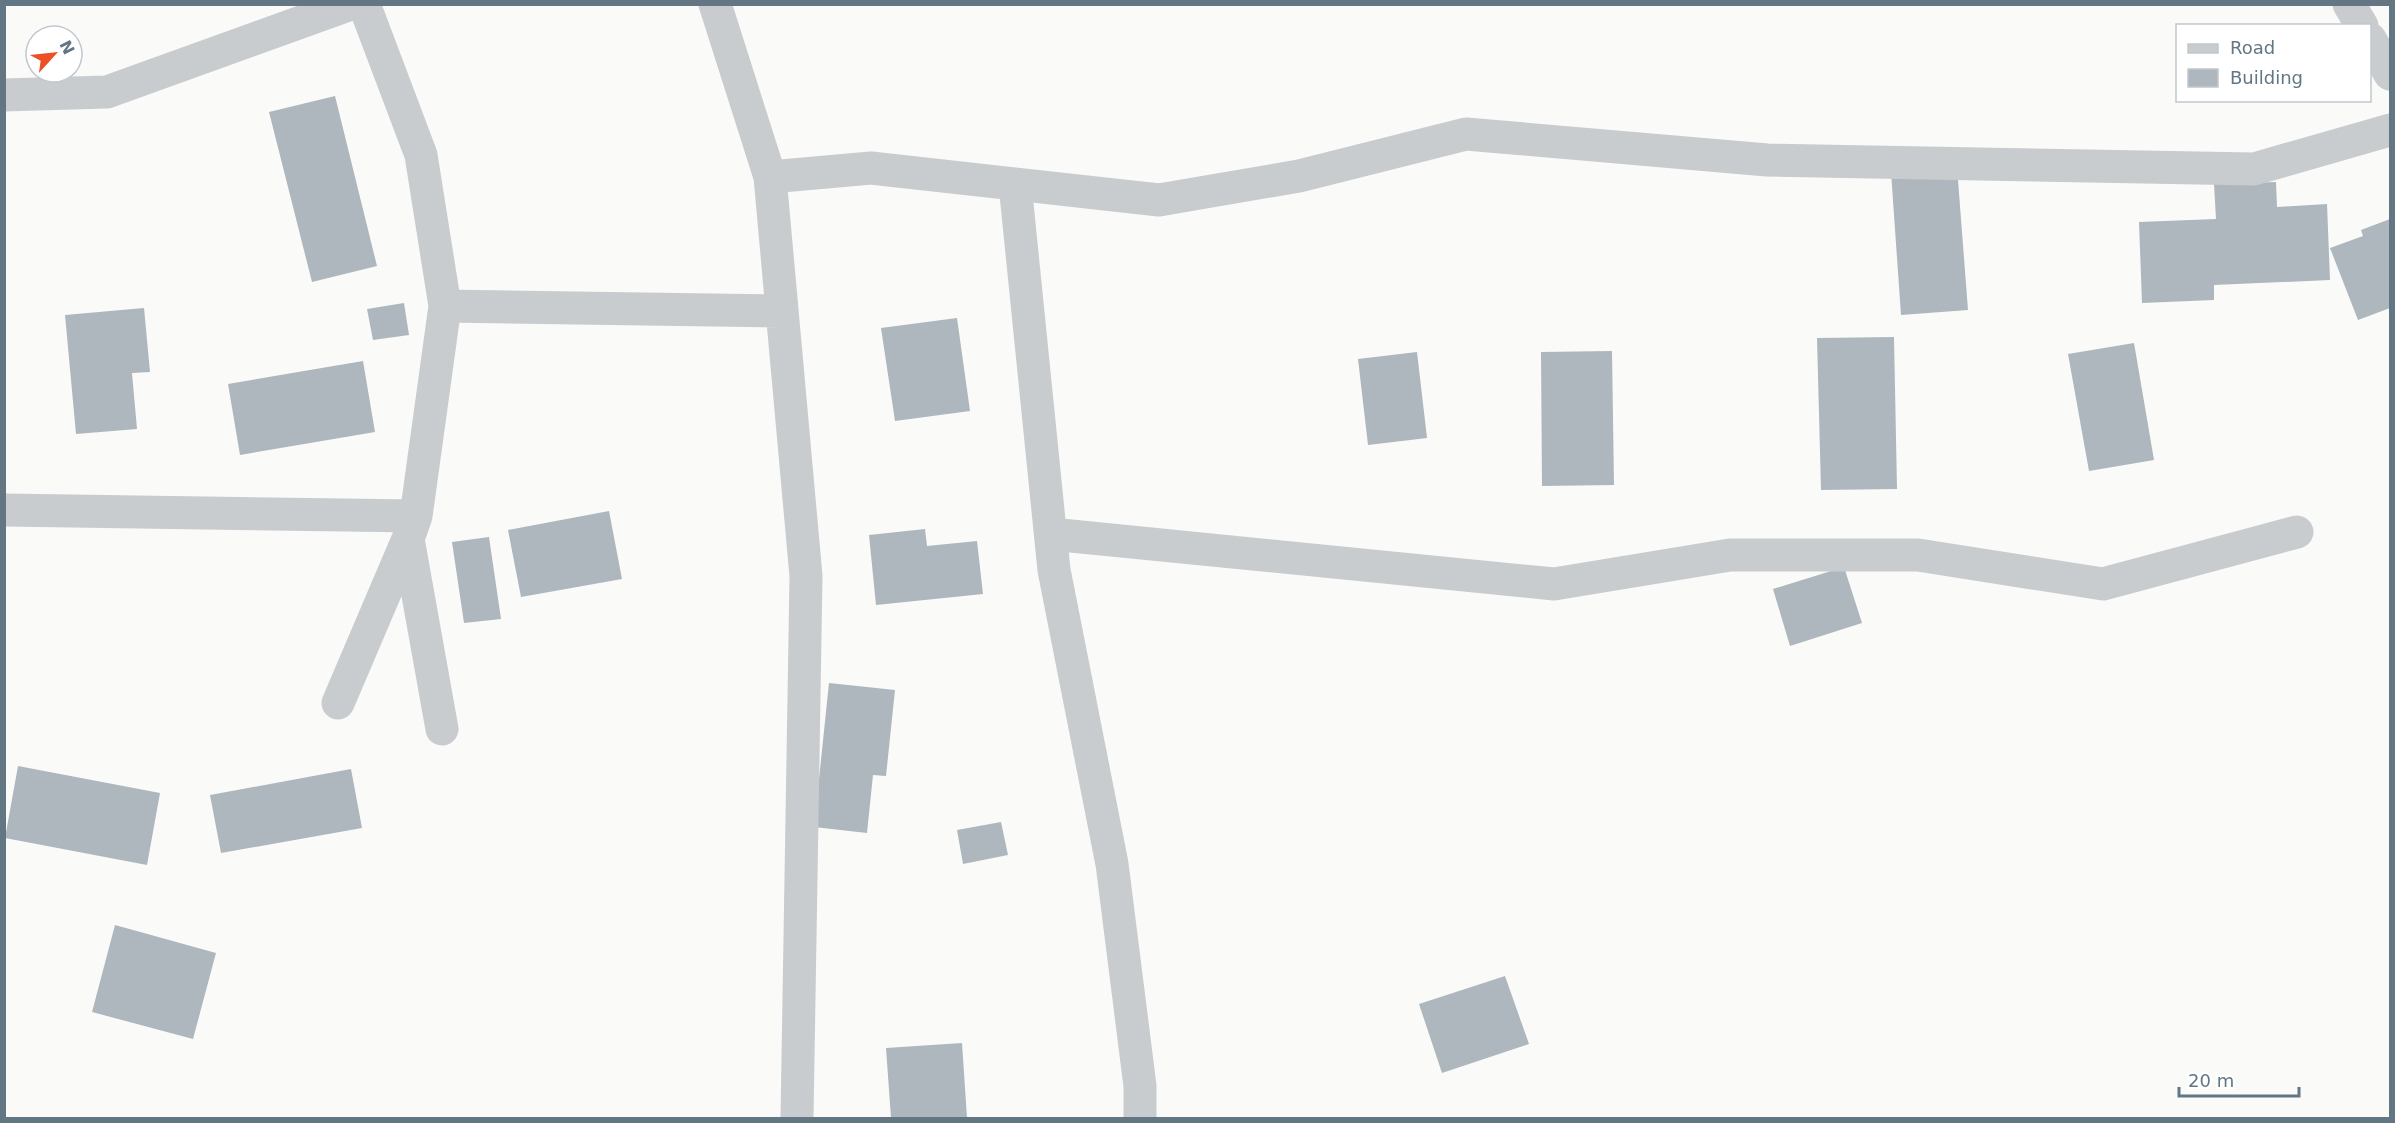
<svg xmlns="http://www.w3.org/2000/svg" width="2395" height="1123" font-family="'DejaVu Sans',sans-serif">
<style>
.building{fill:#aeb7bd}
.lines{fill:none;stroke-linecap:round;stroke-linejoin:round}
.minor{stroke:#c8cccf;stroke-width:33}
</style>
<rect width="100%" height="100%" fill="#fafaf8"/>
<path class="building" d="M335,96L377,266L312,282L269,112Z
M1957,167L1968,310L1901,315L1891,172Z
M2276,182L2277,207L2327,204L2330,280L2214,285V300L2142,303L2139,222L2216,219L2214,184Z
M2390,219V308L2358,320L2330,248L2363,236L2361,230Z
M404,303L409,335L373,340L367,309Z
M144,308L150,372L132,373L137,429L76,434L65,315Z
M957,318L970,411L895,421L881,328Z
M1894,337L1897,489L1821,490L1817,338Z
M2134,343L2154,460L2089,471L2068,354Z
M1612,351L1614,485L1542,486L1541,352Z
M1417,352L1427,438L1368,445L1358,359Z
M363,361L375,432L240,455L228,384Z
M609,511L622,579L521,597L508,530Z
M925,529L927,546L977,541L983,594L876,605L869,535Z
M489,537L501,619L464,623L452,542Z
M1844,567L1862,623L1790,646L1773,589Z
M829,683L895,690L886,776L873,775L867,833L814,827Z
M18,766L160,793L147,865L5,838Z
M351,769L362,828L221,853L210,795Z
M1001,822L1008,855L963,864L957,830Z
M115,925L216,953L193,1039L92,1012Z
M1505,976L1529,1044L1442,1073L1419,1004Z
M962,1043L967,1118H891L886,1048Z"/>
<g class="lines">
<path class="minor" d="M364,4L421,155L445,306L416,516L408,539L442,729
M715,4L770,177L806,576L797,1118
M2349,4L2362,26
M2370,39L2390,74
M4,95L107,92L351,4
M770,177L871,168L1159,200L1299,176L1466,134L1767,160L2254,169L2390,130
M1015,184L1054,570L1112,864L1140,1086V1118
M445,306L782,311
M4,510L416,516
M1051,534L1554,584L1730,555H1918L2103,584L2297,532
M338,703L408,539"/>
</g>
<rect width="2395" height="1123" fill="none" stroke="#637684" stroke-width="12"/>
<rect x="2176" y="24" width="195" height="78" fill="#ffffff" stroke="#c1c8ce" stroke-width="1.5"/>
<rect x="2188" y="44" width="30" height="9" fill="#c8cccf" stroke="#c1c8ce" stroke-width="1.5"/>
<text x="2230" y="54" font-size="18" fill="#637684">Road</text>
<rect x="2188" y="69" width="30" height="18" fill="#aeb7bd" stroke="#c1c8ce" stroke-width="1.5"/>
<text x="2230" y="84" font-size="18" fill="#637684">Building</text>
<g transform="translate(54 54) rotate(63)"><circle r="28" fill="#ffffff" stroke="#c1c8ce" stroke-width="1.5"/>
<path d="M0-4.5L10 22L0 15L-10 22Z" fill="#ec5025"/>
<text y="-9" font-size="16" font-weight="bold" text-anchor="middle" fill="#637684">N</text>
</g>
<path d="M2179 1087v9h120v-9" fill="none" stroke="#637684" stroke-width="3"/>
<text x="2188" y="1087" font-size="18" fill="#637684" stroke="#ffffff" stroke-width="4.5" paint-order="stroke">20 m</text>
</svg>
